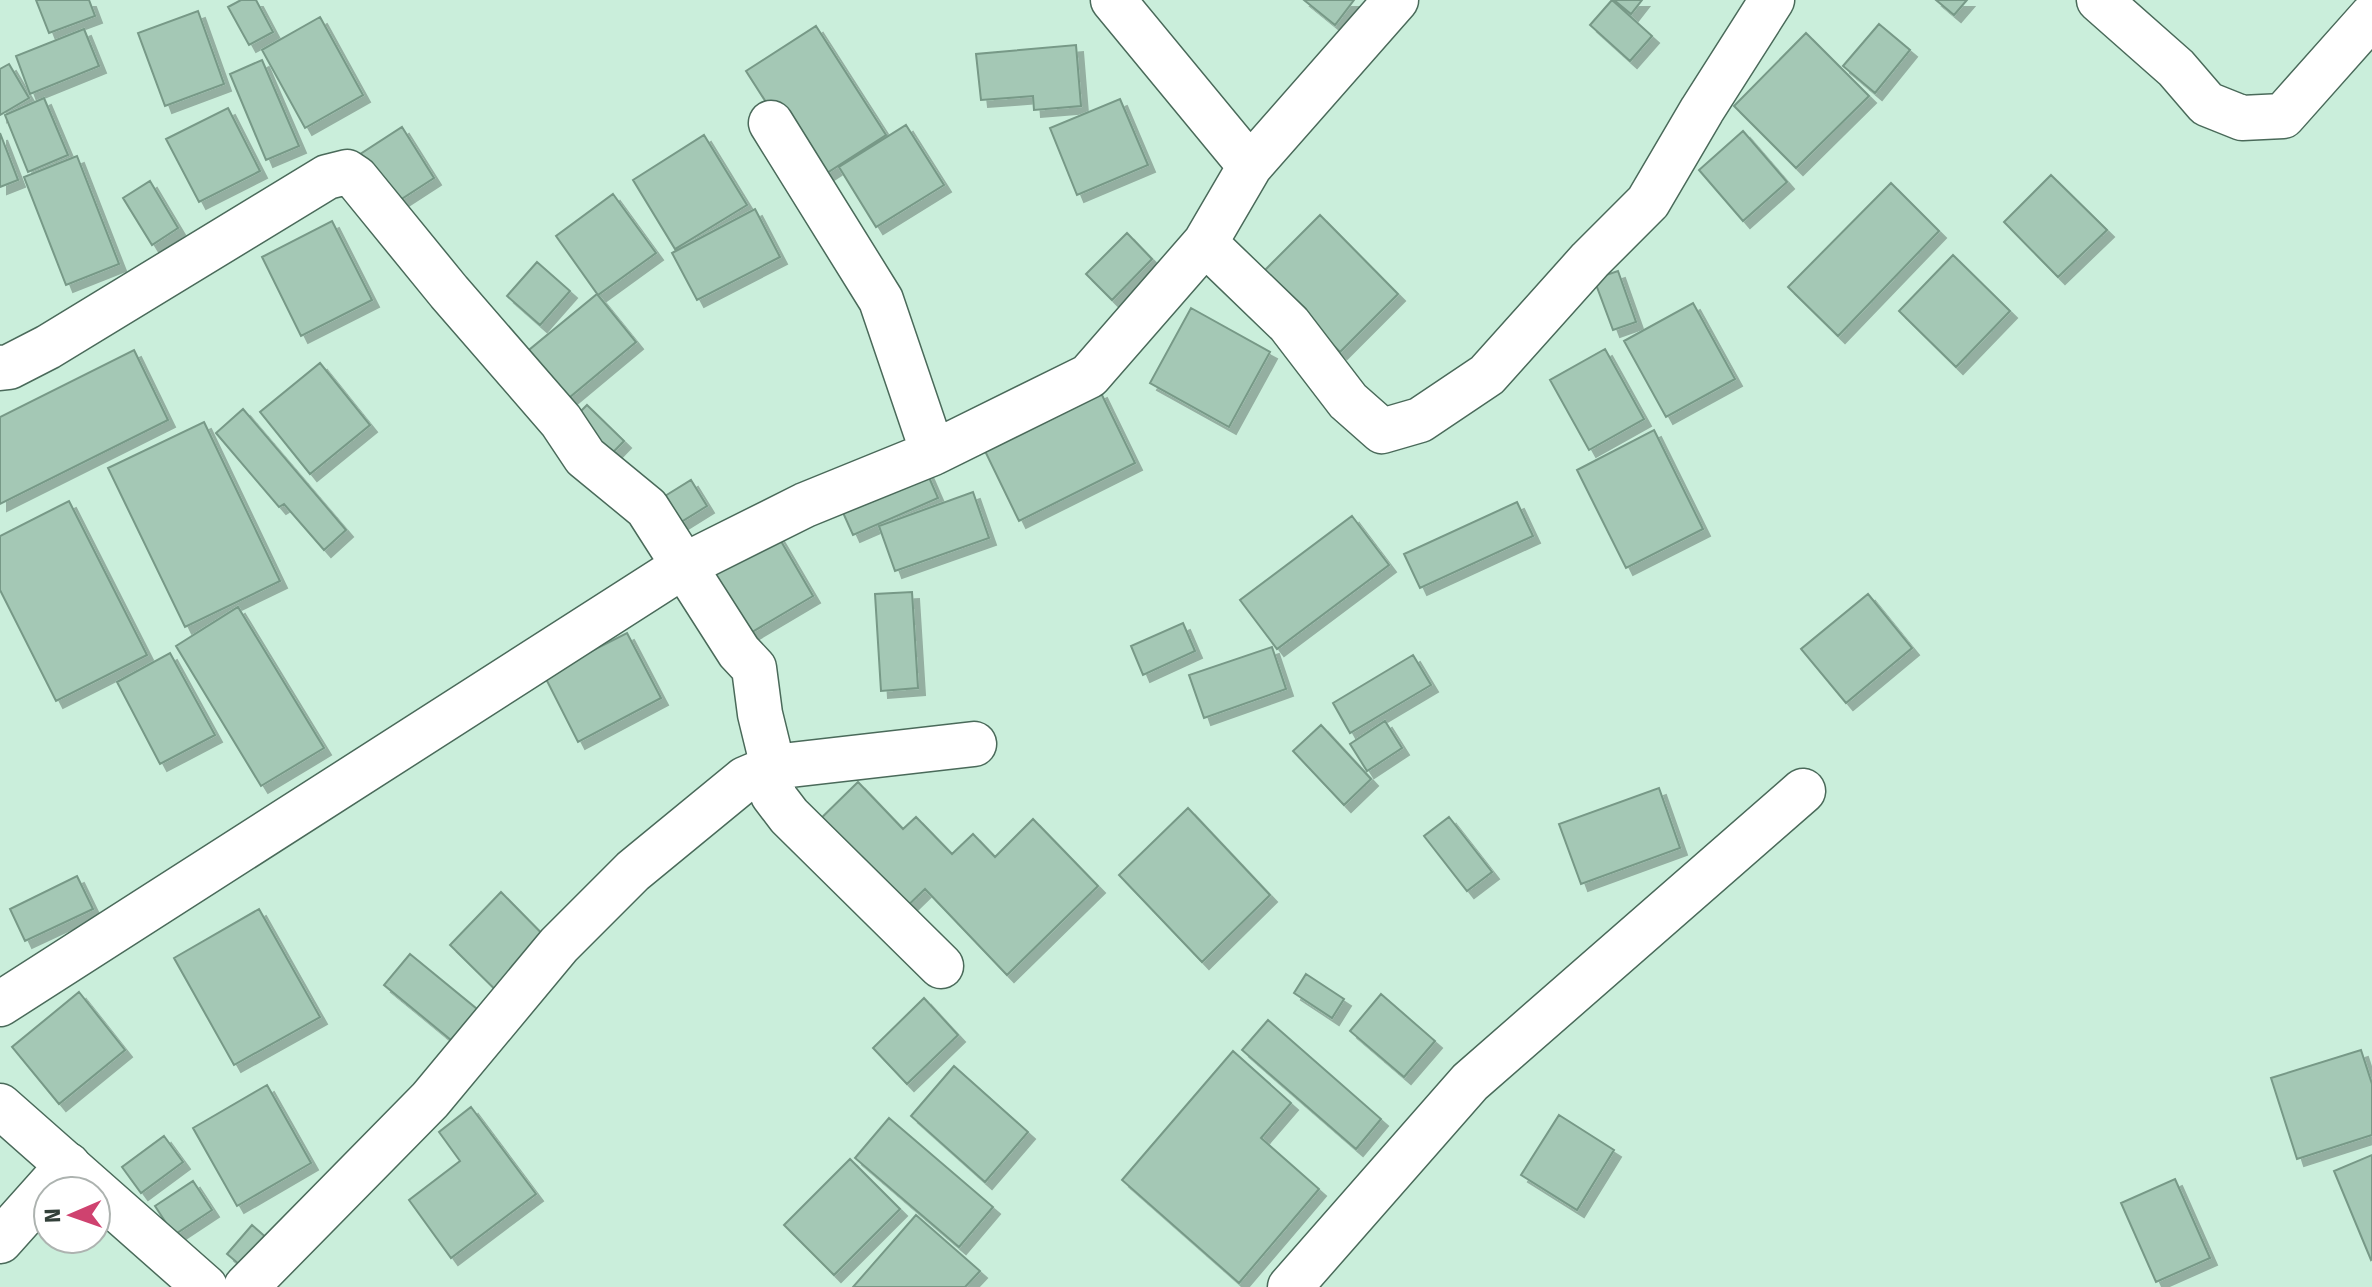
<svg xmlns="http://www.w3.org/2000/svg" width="2372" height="1287" font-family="'Fira Sans',sans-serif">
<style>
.building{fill:#a4c8b5;stroke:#779987;stroke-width:2;filter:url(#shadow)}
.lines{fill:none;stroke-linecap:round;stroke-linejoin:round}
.street-casing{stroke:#4a6a5a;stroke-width:47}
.secondary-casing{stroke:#4a6a5a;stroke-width:47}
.street{stroke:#fff;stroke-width:44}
.secondary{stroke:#fff;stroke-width:44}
</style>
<defs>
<filter id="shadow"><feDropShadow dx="7" dy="7" stdDeviation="0" flood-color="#0004"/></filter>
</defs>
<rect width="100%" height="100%" fill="#caeedb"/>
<path class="building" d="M36,0H89L95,16L49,33Z
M241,0H256L273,32L249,45L228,7Z
M1304,0H1354L1335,25Z
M1612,0L1652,36L1630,61L1590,25Z
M1614,0H1642L1631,14Z
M1936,0H1967L1954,15Z
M198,11L224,84L165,106L138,33Z
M320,17L363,95L305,128L262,50Z
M1879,24L1910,50L1875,93L1843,66Z
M816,26L886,135L816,180L746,71Z
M84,29L99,66L30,94L16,56Z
M1806,33L1869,96L1796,168L1734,106Z
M1076,45L1081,106L1034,110L1033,96L981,100L976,54Z
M262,60L299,146L266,160L230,74Z
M9,64L29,98L0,115V69Z
M44,98L68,155L28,172L5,115Z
M1120,99L1148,165L1077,195L1050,128Z
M228,108L260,171L199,202L166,139Z
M906,125L944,185L876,227L839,167Z
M402,127L434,178L366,222L334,171Z
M1743,131L1787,182L1743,221L1699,170Z
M0,133L18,180L0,187Z
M704,135L747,205L675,249L633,180Z
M77,156L119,264L66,285L24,177Z
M2051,175L2107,230L2058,277L2004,222Z
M150,181L178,228L152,245L123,198Z
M1891,183L1939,231L1838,336L1788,287Z
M613,194L656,253L598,295L556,236Z
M755,209L780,257L697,300L672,253Z
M1320,215L1398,294L1340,352L1262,273Z
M332,221L372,300L301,336L262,257Z
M1127,233L1152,259L1112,300L1086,274Z
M1953,255L2010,311L1956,367L1899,311Z
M537,262L570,291L540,325L507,296Z
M1618,271L1636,322L1613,330L1594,279Z
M597,294L636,342L558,407L518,359Z
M1693,303L1735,379L1666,417L1624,341Z
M1191,308L1270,352L1229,427L1150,383Z
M1605,349L1644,419L1589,450L1550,380Z
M134,350L168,420L0,504V417Z
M320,363L370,425L310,474L260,412Z
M1100,391L1135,463L1019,521L984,449Z
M587,405L624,441L591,475L554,438Z
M243,409L346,530L324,550L284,504L279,507L216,433Z
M204,422L280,581L185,627L108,468Z
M1654,430L1703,529L1626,568L1577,470Z
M921,459L938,498L853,535L836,497Z
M691,480L707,506L681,522L665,496Z
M973,492L989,538L895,571L879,526Z
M69,501L147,655L56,701L0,590V536Z
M1517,502L1533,536L1420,588L1404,554Z
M1352,516L1389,565L1277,649L1240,600Z
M775,531L813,596L742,638L704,572Z
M912,592L918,688L881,691L875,594Z
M1868,594L1912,648L1846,703L1801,649Z
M238,607L324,748L261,786L176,646Z
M1183,623L1195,651L1143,675L1131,646Z
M627,633L661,698L578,742L544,675Z
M1272,647L1286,689L1204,718L1189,675Z
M170,653L215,735L160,764L117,682Z
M1413,655L1431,685L1350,733L1333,703Z
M1385,721L1402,748L1367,771L1350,744Z
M1321,725L1371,779L1344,805L1293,751Z
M858,782L903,829L916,817L952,854L973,834L995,857L1033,819L1098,886L1007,975L925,889L895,918L809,830Z
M1659,788L1680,848L1581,884L1559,824Z
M1188,808L1270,895L1202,962L1119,875Z
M1449,817L1492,872L1467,891L1424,836Z
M77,876L93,909L25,941L10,909Z
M501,892L563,955L512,1006L450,945Z
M259,909L320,1017L234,1065L174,958Z
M410,954L477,1009L451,1040L384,985Z
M1306,974L1344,999L1332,1018L1294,993Z
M79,992L125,1050L59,1104L12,1047Z
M1381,994L1435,1041L1404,1077L1350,1031Z
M924,998L958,1035L907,1084L873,1048Z
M1268,1020L1381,1119L1356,1149L1242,1050Z
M2361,1050L2372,1084V1135L2297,1159L2271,1078Z
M1233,1051L1291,1103L1261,1138L1319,1189L1239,1283L1122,1180Z
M954,1066L1028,1132L985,1182L911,1116Z
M267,1085L311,1163L237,1206L193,1128Z
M471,1107L536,1194L451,1258L409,1200L460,1161L439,1132Z
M1559,1115L1614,1150L1577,1210L1521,1175Z
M889,1118L993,1207L959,1247L855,1158Z
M164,1136L183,1162L141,1193L122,1167Z
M2372,1155V1259L2371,1260L2334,1171Z
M850,1159L900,1209L834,1275L784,1225Z
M2175,1179L2210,1258L2156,1282L2121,1203Z
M193,1181L212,1210L174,1235L155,1206Z
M916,1215L980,1271L965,1287H853Z
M252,1225L277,1247L253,1276L227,1254Z"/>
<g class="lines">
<g class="street-casing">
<path id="street" d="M1113,0L1250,166
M2099,0L2176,68L2207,104L2242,118L2283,116L2372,16
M771,123L881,300L933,453
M1205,243L1289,324L1348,401L1382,431L1420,420L1487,375L1590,260L1648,202L1702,110L1772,0
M0,368L9,367L48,347L327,177L347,172L356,178L449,292L561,421L585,457L647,508L739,652L754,668L760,714L773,767V795L789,816L941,966
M0,1004L685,565L805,505L933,453L1089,376L1205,243L1250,166L1396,0
M0,1241L68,1165
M246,1287L430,1100L559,945L633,871L745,779L773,767L974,744
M1290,1287L1470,1082L1803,791"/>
</g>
<g class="secondary-casing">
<path id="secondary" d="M0,1106L205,1287"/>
</g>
<use href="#street" class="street"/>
<use href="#secondary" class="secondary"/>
</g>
<g transform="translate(72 1215) rotate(268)"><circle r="38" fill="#ffffff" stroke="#adb3b0" stroke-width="2"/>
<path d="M0-6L14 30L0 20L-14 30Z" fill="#cf426f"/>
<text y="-12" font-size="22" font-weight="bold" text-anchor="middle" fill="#324039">N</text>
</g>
</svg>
